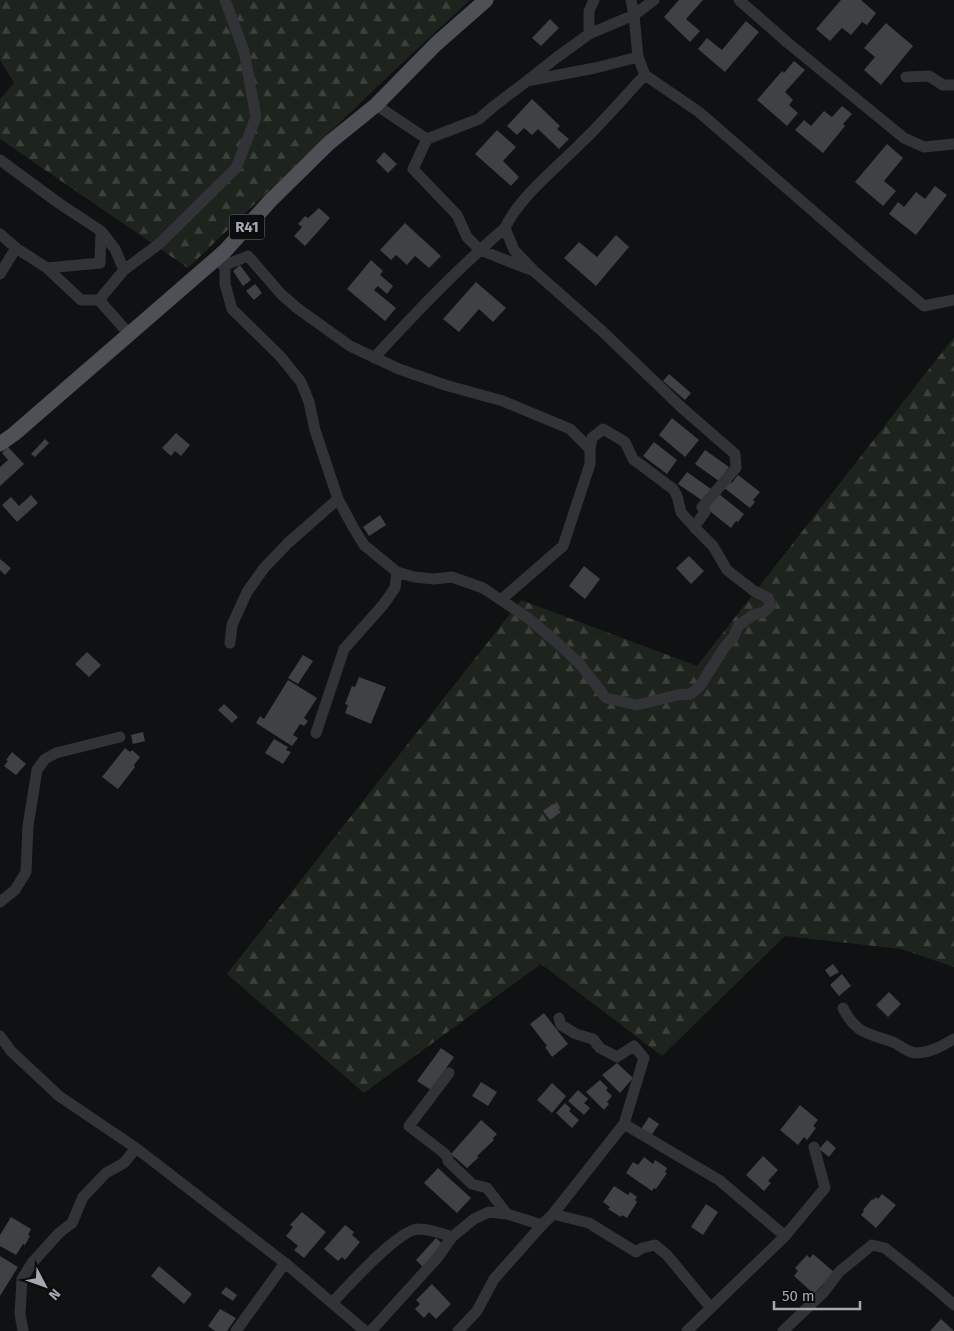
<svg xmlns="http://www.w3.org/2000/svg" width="954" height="1331" font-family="'Fira Sans',sans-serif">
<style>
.forest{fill:url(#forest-firs)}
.building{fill:#3f4145}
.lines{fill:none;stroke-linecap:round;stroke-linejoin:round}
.minor{stroke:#323336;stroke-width:11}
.major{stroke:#4e5055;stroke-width:15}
.labels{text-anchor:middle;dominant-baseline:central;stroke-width:4.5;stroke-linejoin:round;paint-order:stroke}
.shield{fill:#0b0c0d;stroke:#757980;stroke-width:1}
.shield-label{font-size:15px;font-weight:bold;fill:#a3a8b1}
</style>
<defs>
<pattern id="forest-firs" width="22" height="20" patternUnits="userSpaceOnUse" patternTransform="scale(1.25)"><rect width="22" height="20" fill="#1d241d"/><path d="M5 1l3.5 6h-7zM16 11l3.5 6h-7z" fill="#3b413b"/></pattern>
</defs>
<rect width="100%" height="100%" fill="#101112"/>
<path class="forest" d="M0,0H470L401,64L188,268L0,139V99L14,83L0,60Z
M954,337V967L901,949L785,936L662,1056L541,964L364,1093L227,974L521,600L697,666Z"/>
<path class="building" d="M679,0H703L686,19L700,31L690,42L664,17Z
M841,0H861L876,13L867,25L862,22L851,35L842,28L830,41L816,29Z
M550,19L559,28L541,46L532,38Z
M746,21L759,32L725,72L698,49L707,38L722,50Z
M886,23L913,46L881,85L864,70L875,57L864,48Z
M794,61L805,70L785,92L793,100L789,105L798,113L787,126L757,100L782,71L784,73Z
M532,99L560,126L557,129L569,139L559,149L538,129L532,135L524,128L517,135L507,126Z
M842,106L852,114L843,124L845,126L823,153L795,130L804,120L811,126L824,111L832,117Z
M497,130L516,147L503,161L519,177L511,186L475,154Z
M887,144L903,158L884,181L896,191L883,206L855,182Z
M384,152L397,164L388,173L376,161Z
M935,186L947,195L916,235L889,214L898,202L904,207L916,192L925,199Z
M319,208L330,218L305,246L294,236L302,227L298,224L305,216L308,218Z
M405,223L441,256L429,268L415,256L407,265L396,255L391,260L380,250Z
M616,235L629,247L596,286L564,258L579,242L597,257Z
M371,260L383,271L380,275L393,286L387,294L378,286L374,290L396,308L385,321L347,289Z
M240,265L251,280L243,286L233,271Z
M476,282L506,308L493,322L479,309L459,332L443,319Z
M255,284L262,293L254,300L246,291Z
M669,374L691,393L685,400L663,381Z
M672,418L699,440L685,457L659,435Z
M176,433L190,445L181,456L175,451L171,456L162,448Z
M45,439L49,443L35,457L31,454Z
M654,442L677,460L667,474L643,456Z
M8,447L24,464L0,486V467L8,460L2,453Z
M705,450L729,467L719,481L695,464Z
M687,472L711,489L703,501L678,484Z
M738,475L760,492L753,500L755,502L750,508L723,487L729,480L732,483Z
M719,494L744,514L738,522L736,521L731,528L707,509Z
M31,495L38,503L17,522L2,505L11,497L19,506Z
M380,515L386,525L369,536L363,527Z
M689,556L704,571L691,584L676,568Z
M0,559L11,568L5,575L0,570Z
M584,566L600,579L585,599L569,586Z
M87,652L101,665L89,677L75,664Z
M303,655L313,661L298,684L288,678Z
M359,677L386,687L371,724L345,713L348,705L345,704L352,686L355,687Z
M288,680L317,698L304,718L308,721L304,726L300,724L293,735L298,738L292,746L256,723L260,716L264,719Z
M224,704L238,717L232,723L218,710Z
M143,732L145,741L133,744L131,735Z
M274,739L288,747L286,750L291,752L283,764L265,753Z
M125,748L130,752L132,750L140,757L134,765L135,767L118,789L102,777Z
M12,752L26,764L16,775L4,766L8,761L6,760Z
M553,804L561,812L550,820L543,811Z
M833,964L839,972L830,977L825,970Z
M842,974L851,986L839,996L830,985Z
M889,992L901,1004L888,1017L876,1005Z
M544,1013L568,1044L552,1057L545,1047L547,1046L530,1024Z
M441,1048L454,1057L431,1090L417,1081Z
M617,1063L633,1078L620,1093L602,1075Z
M600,1080L608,1088L606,1090L612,1096L607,1102L609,1104L604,1110L586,1092Z
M481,1082L497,1092L488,1106L472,1096Z
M552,1083L566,1096L552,1113L537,1100Z
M578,1090L588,1099L584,1103L590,1108L584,1115L568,1101Z
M565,1103L571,1109L569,1111L579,1120L572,1128L556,1113Z
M800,1105L818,1120L813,1126L816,1128L807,1140L804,1137L798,1145L780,1130Z
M649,1117L659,1124L651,1136L641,1129Z
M481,1120L497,1134L493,1138L494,1140L477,1156L479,1157L467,1168L451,1154Z
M827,1140L836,1148L829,1157L819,1149Z
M763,1156L778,1170L768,1181L771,1183L764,1191L746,1175Z
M644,1157L653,1164L655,1160L667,1168L665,1172L667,1173L656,1189L654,1188L652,1191L626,1173L633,1162L638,1165Z
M438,1168L471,1198L457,1213L424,1183Z
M614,1186L628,1195L630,1192L637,1197L635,1200L637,1202L627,1218L622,1215L621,1217L608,1209L610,1207L603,1202Z
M882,1194L896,1205L876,1228L861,1215L864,1211L863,1210L872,1199L873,1200L876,1197L878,1199Z
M706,1204L718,1212L703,1235L691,1227Z
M302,1212L326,1232L304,1258L294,1250L298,1246L286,1236L293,1227L290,1225Z
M11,1217L31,1229L28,1235L30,1236L25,1245L23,1244L16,1255L0,1246V1235Z
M345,1225L354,1232L352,1235L360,1242L345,1260L342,1257L338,1261L324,1249Z
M436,1238L445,1246L424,1268L416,1260Z
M813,1254L834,1272L814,1294L794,1276L798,1271L795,1268L807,1255L810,1258Z
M0,1256L18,1267L0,1296Z
M159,1266L192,1294L184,1304L151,1276Z
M432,1284L451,1304L436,1319L429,1312L424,1318L415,1309L420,1304L416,1300Z
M226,1287L237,1295L233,1301L221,1293Z
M220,1309L236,1318L227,1331H215L208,1326Z
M941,1319L954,1331H930Z"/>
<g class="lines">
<path class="minor" d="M631,0L634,15L638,57L645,75L699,112L874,264L924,306L954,300
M739,0L788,43L904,138L924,147L954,144
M589,34V11L594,0
M906,77L929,76L943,85H954
M528,80L556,58L589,34L634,15L654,0
M376,105L427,139L479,119L494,106L527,81L595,68L638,57
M427,139L413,169L457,215L467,237L480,250L531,270
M0,160L60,204L101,231L115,249L124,270
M0,234L16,248
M225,258V284L232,309L280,356L301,382L309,402L315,430L338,499L353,527L364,545L397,572L395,588L383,605L344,649L316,733
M223,266L248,256L281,294L297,308L350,346L399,369L445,385L503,401L570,429L590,449V464L563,546L502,599
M47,268L100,263L101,231
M0,274L16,248L47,268L81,300H99L129,334
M99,300L124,270L159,244L236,168L256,117L244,51L225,0
M374,358C416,312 458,268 505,228
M590,449L592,438L603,429L625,442L633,459L673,489C679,496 678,503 681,512C684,517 691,522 694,527
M397,572L414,577L434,579L452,577L483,588L528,618L554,640L580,664L606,698L637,705L677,695L691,694L700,686L724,648L734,636L738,626L753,615L764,612L771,605L768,598L754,591L727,570L713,546L694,527L705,512L702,507L736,468L735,454L681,407L601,330L535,272L514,250L505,228C518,198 559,166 582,142C604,121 624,97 645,75
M230,643L232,625L247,592L264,568L288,543L338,499
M0,902L15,890L26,872L28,826L37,770L45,759L56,753L120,737
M843,1008C856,1034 868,1033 893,1042C900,1045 909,1054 918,1053C932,1052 942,1046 954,1039
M0,1036L11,1051L59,1096L136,1148L285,1263L365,1331
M449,1073L409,1126L444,1153L448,1158V1161L472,1184L487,1188L507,1214L542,1225
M624,1124L719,1180L785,1236
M553,1214L589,1223L636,1252L642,1248L655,1245L667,1255L710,1307
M332,1303C347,1287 398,1230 418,1229C429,1229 441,1233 452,1237
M23,1331L20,1314L22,1279L32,1263L59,1233L72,1223L83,1197L106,1173L124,1163L136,1148
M236,1331L285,1263
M371,1331L438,1257L452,1237L474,1219L489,1212L507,1214
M458,1331L477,1311L494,1279L542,1225L553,1214L624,1124L644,1058L634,1046L617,1057L600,1048L593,1039L576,1034L561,1025L559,1018
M687,1331L785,1236L825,1188L814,1147
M783,1331L824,1292L839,1272L872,1245L885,1248L935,1288L954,1305"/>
<path class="major" d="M0,444L14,434L225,251L271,200L329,143L376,105L436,44L486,0"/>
</g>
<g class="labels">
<rect class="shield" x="229.5" y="214.5" width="35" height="25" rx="4"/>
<g class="shield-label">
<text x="247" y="227">R41</text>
</g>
</g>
<g transform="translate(45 1286) rotate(131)" stroke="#0b0c0d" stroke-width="4" paint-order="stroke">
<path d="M0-4L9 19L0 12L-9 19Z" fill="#a3a8b1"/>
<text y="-8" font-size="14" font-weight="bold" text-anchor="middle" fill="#a3a8b1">N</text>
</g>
<path d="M774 1301v8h86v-8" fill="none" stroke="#a3a8b1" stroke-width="2.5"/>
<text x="782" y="1301" font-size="15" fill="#a3a8b1" stroke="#0b0c0d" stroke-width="4" paint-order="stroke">50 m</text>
</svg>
